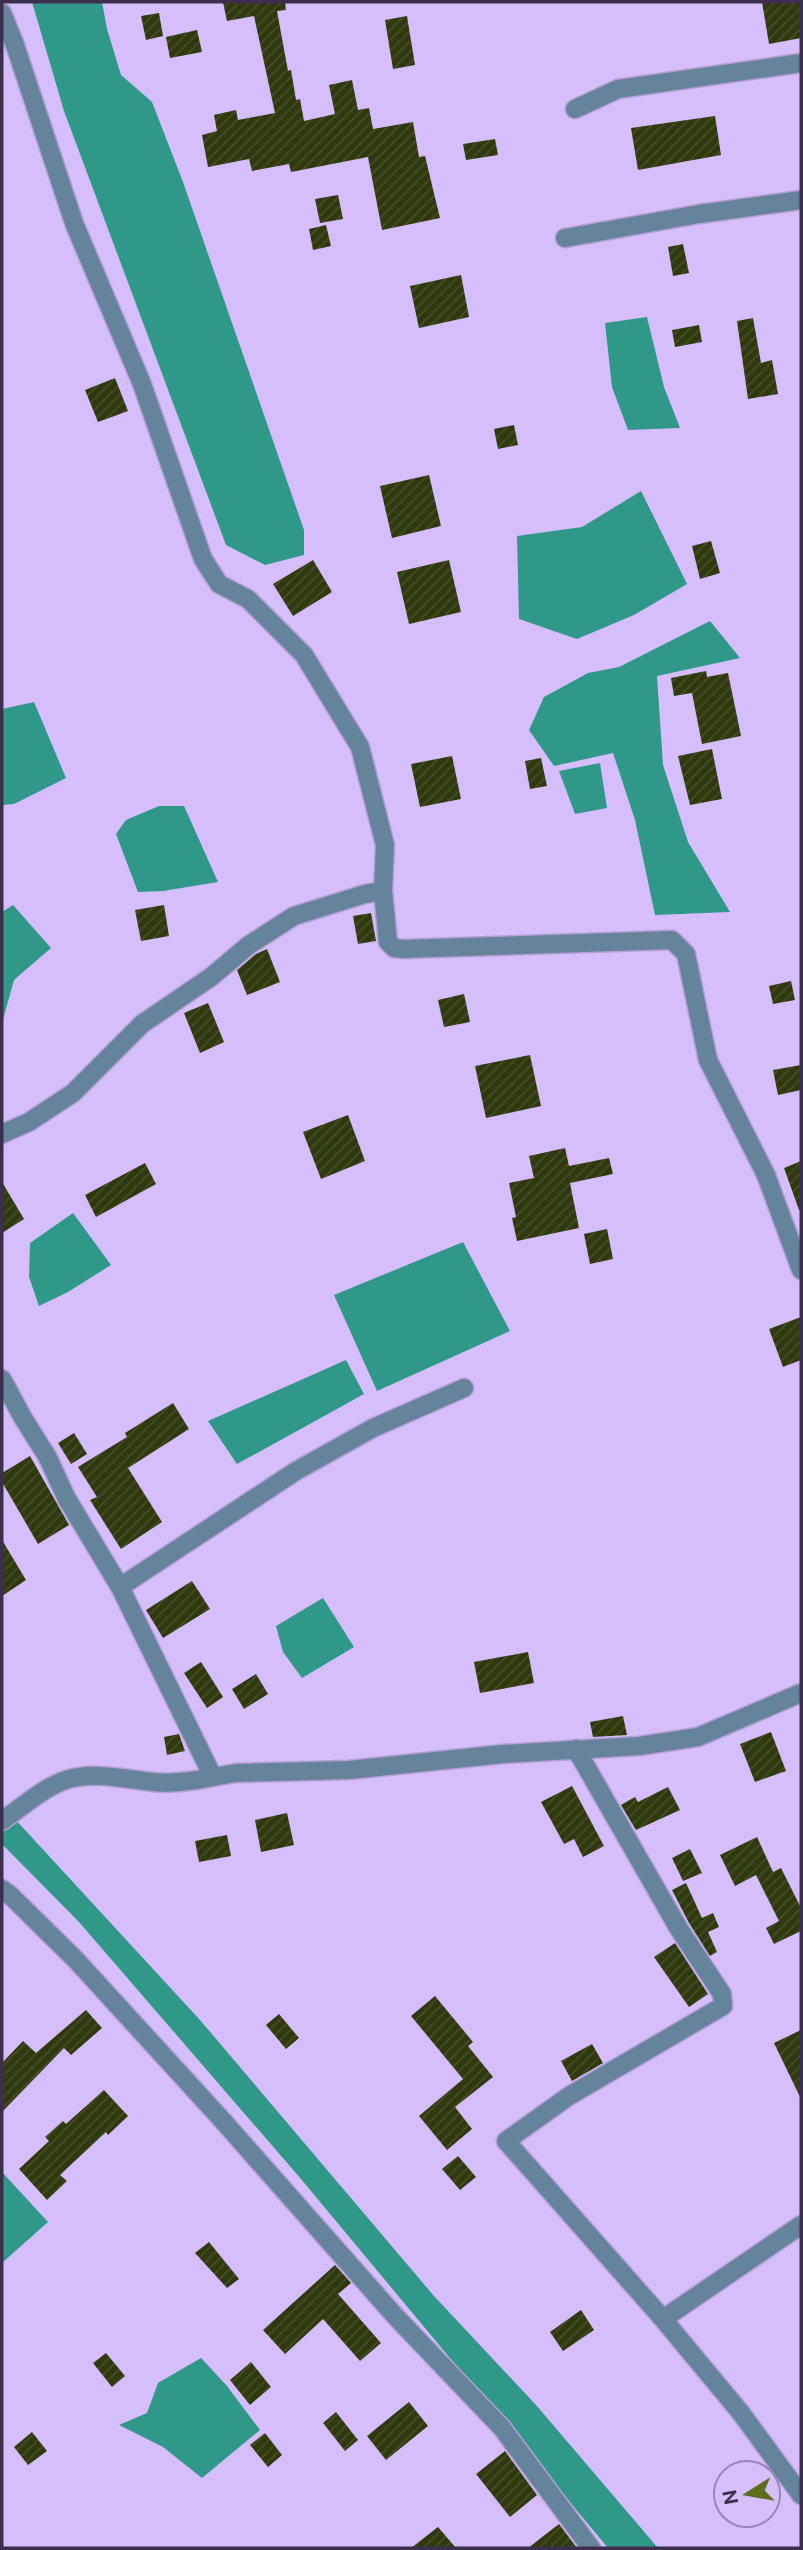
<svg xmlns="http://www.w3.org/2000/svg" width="803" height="2550" font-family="'Public Sans',sans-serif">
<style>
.water{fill:#2f9889}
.building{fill:url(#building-hatch)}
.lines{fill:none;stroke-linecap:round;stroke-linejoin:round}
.minor-casing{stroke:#b39fd5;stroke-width:21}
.minor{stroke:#65839a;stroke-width:18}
</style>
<defs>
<pattern id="building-hatch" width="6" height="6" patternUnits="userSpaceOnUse" patternTransform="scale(1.75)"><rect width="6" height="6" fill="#2e390d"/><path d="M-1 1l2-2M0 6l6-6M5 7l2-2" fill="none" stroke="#444d29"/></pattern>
</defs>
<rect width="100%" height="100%" fill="#d5befb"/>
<path class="water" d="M32,2H102L107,29L121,75L152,102L183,182L304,530V555L265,565L226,545L64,111Z
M647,317L664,387L680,428L628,430L612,387L605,323Z
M641,491L687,584L634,615L577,639L519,619L517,536L582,527Z
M710,621L740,658L657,676L663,765L688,842L730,912L655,915L635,820L613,753L554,766L529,730L544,697L588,673L619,667Z
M34,702L66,778L14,804L3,805L2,709Z
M600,763L607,808L575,814L559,771Z
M159,806H184L218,882L163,891L138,892L116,834L126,820Z
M13,905L51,948L14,980L2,1023V912Z
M73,1213L111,1265L68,1292L39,1306L29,1277L30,1243Z
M463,1242L510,1331L377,1391L334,1295Z
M346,1360L364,1394L237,1464L208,1421Z
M323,1598L354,1647L302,1678L283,1652L276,1626Z
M2,1805L200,2020L434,2296L536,2405L658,2548H608L301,2179L79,1922L2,1844Z
M2,2172L48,2222L2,2263Z
M201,2358L227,2386L260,2430L202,2478L163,2447L119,2425L147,2413L158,2383Z"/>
<path class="building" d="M223,2H285L286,10L277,11L288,71L291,70L296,100L300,99L304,121L335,114L329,85L352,80L358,110L369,108L373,129L413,122L419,157L425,156L440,218L382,230L368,157L291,172L289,164L252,171L249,159L208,167L202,135L217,131L214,115L236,110L238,120L275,113L254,16L227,21Z
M762,2H800L801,38L769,44Z
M159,13L163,36L146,40L141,16Z
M407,16L415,65L393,69L385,20Z
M197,30L202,52L170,58L166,37Z
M715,116L721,155L638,170L631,128Z
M495,139L498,155L466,160L463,144Z
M338,195L343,219L320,223L315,199Z
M326,225L331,246L313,250L309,229Z
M683,244L689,273L673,276L668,247Z
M461,275L469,317L419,328L410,286Z
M753,318L761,363L772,360L778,394L748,399L737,321Z
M699,325L702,342L675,347L672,330Z
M115,378L128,411L98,422L85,390Z
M514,425L518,445L498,449L494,429Z
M429,475L441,526L392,538L380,486Z
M711,541L720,573L700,579L692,546Z
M313,560L332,592L293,616L273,584Z
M449,560L461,612L409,624L397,572Z
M706,671L707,677L728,673L741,736L702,744L692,693L674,696L671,678Z
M712,749L722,799L690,805L678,756Z
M452,756L461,799L420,807L411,764Z
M541,758L547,786L530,789L525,761Z
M164,905L169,936L141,941L135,910Z
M371,913L376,941L358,944L353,916Z
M267,949L280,982L247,995L237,970L256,954Z
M791,981L795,1000L773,1004L769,986Z
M464,994L470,1022L444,1027L438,1000Z
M208,1003L224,1042L200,1053L184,1013Z
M530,1055L541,1106L486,1118L475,1066Z
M801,1065V1090L778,1095L773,1070Z
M348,1115L365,1161L321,1179L303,1132Z
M565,1148L569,1166L609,1158L613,1174L570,1183L579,1228L517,1241L512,1218L516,1217L509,1183L534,1178L529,1156Z
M801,1161V1210H799L784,1168Z
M145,1163L156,1184L96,1217L85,1195Z
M2,1182L24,1219L2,1233Z
M607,1229L613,1259L590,1264L584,1234Z
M801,1317V1360L783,1367L769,1329Z
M173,1403L189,1429L128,1468L162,1522L121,1549L90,1500L97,1497L78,1467L127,1437L125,1433Z
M74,1433L87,1454L71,1464L58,1443Z
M30,1456L69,1525L38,1544L2,1482V1473Z
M2,1540L26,1580L2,1596Z
M192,1581L210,1609L163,1638L146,1610Z
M528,1652L534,1683L480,1693L474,1662Z
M201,1662L223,1697L207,1708L184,1673Z
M256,1674L268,1694L244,1709L232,1689Z
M623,1716L627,1735L593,1737L590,1722Z
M771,1732L786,1771L755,1782L740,1744Z
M179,1734L185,1751L167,1755L164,1737Z
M572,1786L604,1846L583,1857L574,1839L564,1844L541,1802Z
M668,1787L680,1810L636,1830L621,1805L635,1797L638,1802Z
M287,1813L294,1845L261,1852L255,1820Z
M227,1835L231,1856L199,1862L195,1841Z
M757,1837L773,1872L781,1868L801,1908V1931L774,1944L766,1928L779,1921L756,1875L735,1886L720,1855Z
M690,1849L702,1873L683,1881L672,1858Z
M686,1883L702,1918L713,1913L719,1927L708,1932L717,1952L710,1956L689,1923L672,1890Z
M675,1943L708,1994L689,2007L654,1957Z
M435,1996L473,2042L468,2046L493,2077L455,2107L472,2129L447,2150L419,2116L463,2079L411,2016Z
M86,2010L102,2028L71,2055L64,2048L2,2112V2063L23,2041L36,2053Z
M279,2014L299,2038L286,2049L266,2025Z
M801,2030V2099L774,2043Z
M592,2044L603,2063L572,2081L561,2061Z
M104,2090L128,2116L108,2135L106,2132L60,2175L67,2181L47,2200L19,2169L49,2141L45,2137L63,2121L66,2124Z
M458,2156L476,2177L460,2190L442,2169Z
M209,2242L239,2279L227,2288L195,2253Z
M335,2265L351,2283L338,2294L381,2343L360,2361L323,2319L285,2354L263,2330Z
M581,2310L594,2330L563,2351L550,2332Z
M106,2353L125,2376L112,2387L93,2363Z
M251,2362L271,2387L250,2405L230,2380Z
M409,2402L428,2426L386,2460L367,2436Z
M336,2412L358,2440L345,2451L323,2423Z
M32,2432L47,2451L28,2465L14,2447Z
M265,2433L282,2455L268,2467L250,2445Z
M505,2451L537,2495L510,2517L476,2474Z
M559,2524L577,2548H528Z
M438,2527L456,2548H411Z"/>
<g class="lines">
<g class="minor-casing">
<path id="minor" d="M2,13L15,45L74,223L142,384L203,559L219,584L248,599L304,655L360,747L385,845L383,891L388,942L394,948L403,949L672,940L686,954L708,1060L766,1175L801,1270
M575,109L618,89L801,63
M565,238L699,214L801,200
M2,1134L29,1122L73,1093L142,1024L211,977L249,945L294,916L365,894L383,891
M2,1379L23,1418L47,1456L67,1499L120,1587L213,1777L236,1773L349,1770L503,1754L639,1746L698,1737L801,1693
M120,1587L296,1471L373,1428L464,1388
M576,1749L679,1929L722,1994L723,2006L569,2096L506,2141L663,2319L741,2413L801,2495
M2,1821C20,1808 46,1786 66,1780C94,1771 125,1779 153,1782C172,1784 194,1781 213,1777
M2,1889L9,1894L76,1960L224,2122L396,2317L502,2428L591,2548
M663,2319L801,2225"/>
</g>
<use href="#minor" class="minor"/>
</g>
<rect width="803" height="2550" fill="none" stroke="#3c2f4e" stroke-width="7"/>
<g transform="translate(747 2494) rotate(259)"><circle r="33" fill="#d5befb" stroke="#9885b6" stroke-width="2"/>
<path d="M0-5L12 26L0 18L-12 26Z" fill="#5b6e1c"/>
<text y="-10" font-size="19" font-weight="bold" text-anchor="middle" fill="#3c2f4e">N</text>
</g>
</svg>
